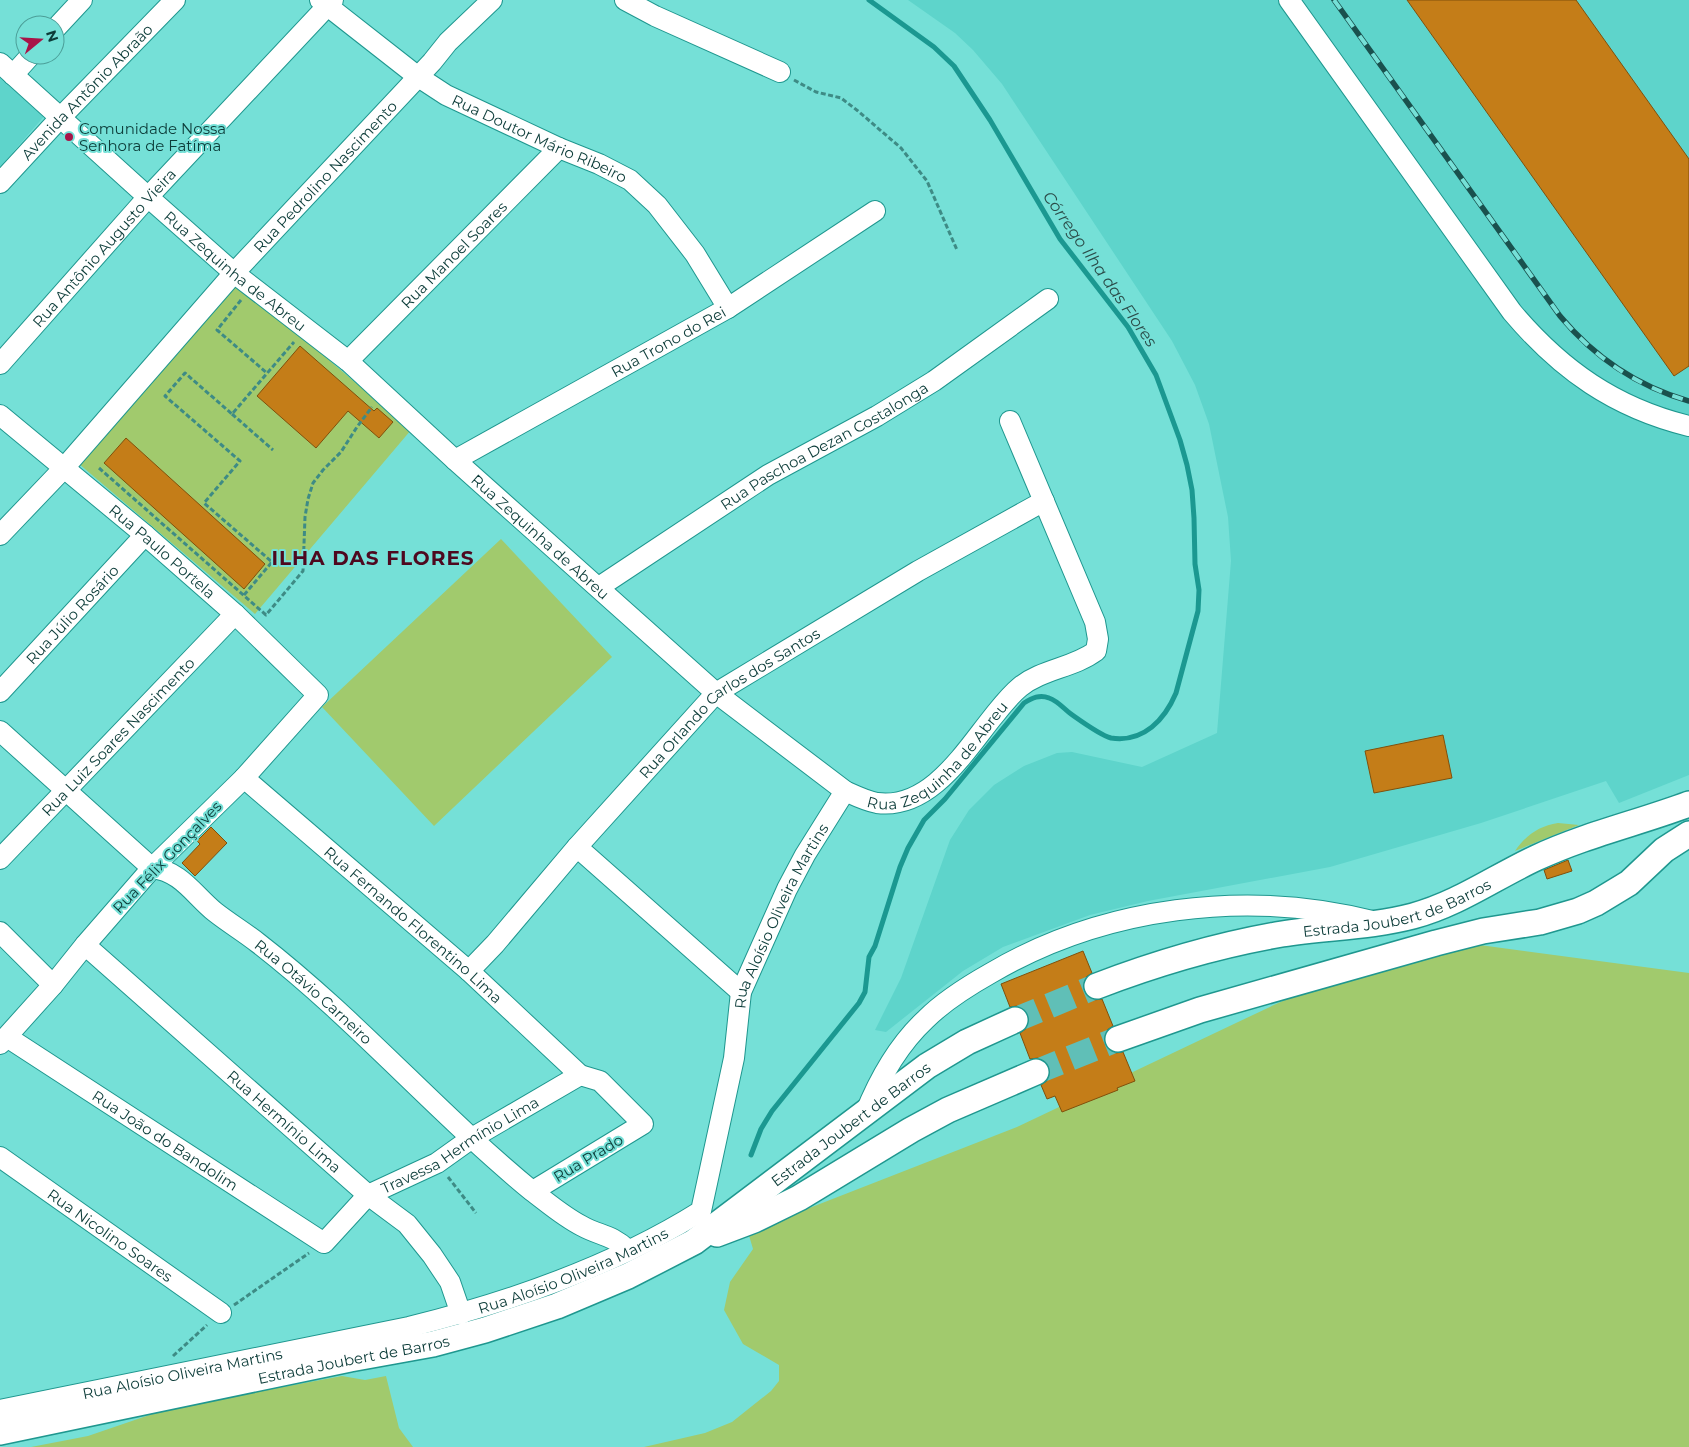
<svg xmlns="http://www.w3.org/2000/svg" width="1689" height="1447" font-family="Montserrat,sans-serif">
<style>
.built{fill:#5ed4cb}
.green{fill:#a1ca6d}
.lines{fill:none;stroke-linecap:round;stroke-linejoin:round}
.stream{stroke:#1b9891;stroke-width:5}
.building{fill:#c47d18;stroke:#80500b}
.major-tunnel{stroke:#60bfb7;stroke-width:25;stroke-dasharray:25 12;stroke-linecap:butt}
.minor-casing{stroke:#1f978f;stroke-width:22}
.major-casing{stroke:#1f978f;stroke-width:28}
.path{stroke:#3e8b85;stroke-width:3;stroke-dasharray:5 2.5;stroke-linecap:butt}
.minor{stroke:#fff;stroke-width:20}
.major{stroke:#fff;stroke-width:25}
.rail-casing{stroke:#1a514e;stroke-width:5.5}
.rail{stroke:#75e0d7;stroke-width:4;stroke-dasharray:11;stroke-linecap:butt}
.poi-dot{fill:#a81448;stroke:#75e0d7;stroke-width:2}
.labels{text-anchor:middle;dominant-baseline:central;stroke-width:4;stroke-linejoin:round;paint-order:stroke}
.street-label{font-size:15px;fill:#0c3c39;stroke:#75e0d7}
.poi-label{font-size:15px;fill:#0c3c39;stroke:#75e0d7;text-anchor:start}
.water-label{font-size:16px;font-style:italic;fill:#2b4c49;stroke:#75e0d7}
.district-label{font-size:20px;font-weight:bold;letter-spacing:1px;fill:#4e091f;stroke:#75e0d7}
</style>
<rect width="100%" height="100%" fill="#75e0d7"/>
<path class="built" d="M908,0H1689V775L1619,803L1606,781L1481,823L1330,867L1148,901L1090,915L1003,947L963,971L886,1032L875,1030L901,978L950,840L969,810L994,785L1024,766L1057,753L1072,752L1142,767L1217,733L1231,561L1228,517L1209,424L1195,385L1172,341L1002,84L973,50L955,33Z
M0,69L47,113L0,167Z"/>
<path class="green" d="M234,279L411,430L255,614L78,463Z
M501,539L612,657L434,826L322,707Z
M1558,823L1579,825L1515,851C1526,835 1539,826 1558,823Z
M1450,941L1689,973V1447H644L705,1433L732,1422L771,1391L779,1381V1365L743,1344L724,1310L730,1282L753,1249L748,1232L1017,1127L1276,1004L1323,983Z
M342,1376L365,1380L386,1376L399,1428L413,1447H31L88,1436L164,1410L217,1396L256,1392Z"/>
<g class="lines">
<path class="stream" d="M751,1155L761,1129L772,1111L859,1003L865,992L869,957L875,946L900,867L908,848L924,820L945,799L1024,703C1032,698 1040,694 1049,698C1058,701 1064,709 1071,714C1081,721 1100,735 1111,738C1144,743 1165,719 1176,693L1198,611L1199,590L1195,564L1194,518L1192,490L1187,465L1180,440L1156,375L1128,327L1060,239L990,120L954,66L934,47L869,0"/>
</g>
<path class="building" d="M1407,0H1576L1689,159V366L1674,376Z
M300,346L374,411L377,408L393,422L379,438L348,411L316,448L257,396Z
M126,438L265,564L244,589L104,463Z
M1443,735L1452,778L1374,793L1365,751Z
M211,827L227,843L195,876L182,863L200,844L197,841Z
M1568,860L1572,871L1547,879L1544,870Z
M1083,951L1092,973L1086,977L1083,983L1084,991L1088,997L1094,1000L1102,999L1113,1026L1107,1030L1104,1036L1105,1044L1109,1050L1115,1053L1123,1052L1135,1081L1117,1088L1118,1090L1062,1112L1055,1096L1047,1099L1041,1085L1048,1080L1050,1073L1049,1066L1044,1060L1038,1058L1030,1059L1020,1033L1027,1028L1029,1021L1028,1014L1023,1008L1017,1006L1010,1007L1001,984Z"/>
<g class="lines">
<path class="major-tunnel" d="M1015,1020L1097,986
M1036,1072L1118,1039"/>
<g class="minor-casing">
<g id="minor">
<path id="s1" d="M320,0L417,76L446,95L559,148L599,164L630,180L657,205L695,254L728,308"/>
<path d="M625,0L655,16L780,72"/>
<path d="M1289,0L1512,312C1561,370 1615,408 1689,426"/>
<path d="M55,29L82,0"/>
<path id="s2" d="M0,63L148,197L234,273L348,361L455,460L716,693L845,791C856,796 866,801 877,803C929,810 964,753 992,718C1001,707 1009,696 1020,687C1042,669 1073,668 1096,651L1098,639L1095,622L1010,421"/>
<path d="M13,75L31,55"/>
<path id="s3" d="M0,183L60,118L175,0"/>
<path id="s4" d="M348,361L559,148"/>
<path id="s5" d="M0,364L148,197L333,0"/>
<path id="s6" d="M0,415L145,535L235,614L318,695L244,778L152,868L85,945L53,985L0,1044"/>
<path id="s7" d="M455,460L728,308L875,211"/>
<path id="s8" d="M0,535L64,468L234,273L432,62L448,42L492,0"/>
<path id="s9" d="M599,587L768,475L877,416L934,381L1048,299"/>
<path id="s10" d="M0,692L145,535"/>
<path id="s11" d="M0,731L152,868C181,871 194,895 215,912C229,923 244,932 258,943C355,1018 437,1113 532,1191C548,1203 564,1217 582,1226C600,1236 611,1234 628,1250"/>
<path id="s12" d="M244,778L469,971L580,1075L600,1081L643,1124L533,1191"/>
<path d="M577,847L741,992"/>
<path id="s13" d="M0,859L235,614"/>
<path d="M0,932L53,985"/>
<path id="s14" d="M85,945L368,1195L407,1224L432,1255L450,1282L461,1314"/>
<path id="s15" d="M469,971L495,944L577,847L716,693L918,571L1044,501"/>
<path id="s16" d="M7,1037L324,1243L368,1195L437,1163L472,1138L580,1075"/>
<path d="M865,1114C879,1079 898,1045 926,1019C945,1000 968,986 991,973C1103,907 1246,889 1372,921"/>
<path id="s17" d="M0,1157L221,1313"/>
<path id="s18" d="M0,1410L409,1327C510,1302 612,1267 701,1211L734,1058L741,992L787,889L805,855L845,791"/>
</g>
</g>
<g class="major-casing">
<g id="major">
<path id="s19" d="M1097,986C1157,963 1218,945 1282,934C1326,927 1371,927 1413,916C1458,904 1495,877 1536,858C1585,835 1638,823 1689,804"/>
<path d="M1118,1039L1200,1010L1436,943L1483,931L1540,922L1578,911L1596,903L1629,883L1664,850L1689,834"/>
<path d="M717,1234L754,1220L799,1198L911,1130L948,1110L1036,1072"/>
<path id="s20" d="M0,1432L350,1359L433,1344L485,1330L557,1306L628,1276L694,1242L927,1066L967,1042L1015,1020"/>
</g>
</g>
<path class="path" d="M794,80L816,92L841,98L858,111L901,148L927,181L957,250
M241,300L217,330L267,373
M232,414L273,450
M99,468L266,615L303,571L305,517L308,499L313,483L323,470L341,452L357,427L372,407
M244,595L272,562L204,503L240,461L165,396L185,373L232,414L294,342
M448,1177L476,1213
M234,1305L309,1253
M173,1356L207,1325"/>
<use href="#minor" class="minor"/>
<use href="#major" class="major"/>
<g class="rail-casing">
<path id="rail" d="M1334,0L1560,316C1595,358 1636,386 1689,401"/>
</g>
<use href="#rail" class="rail"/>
</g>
<circle class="poi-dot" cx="69" cy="137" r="5"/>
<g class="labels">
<g class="street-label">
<text stroke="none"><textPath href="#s3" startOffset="126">Avenida Antônio Abraão</textPath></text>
<text stroke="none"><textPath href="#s1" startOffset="261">Rua Doutor Mário Ribeiro</textPath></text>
<text stroke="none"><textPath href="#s8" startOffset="484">Rua Pedrolino Nascimento</textPath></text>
<text stroke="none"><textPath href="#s5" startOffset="156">Rua Antônio Augusto Vieira</textPath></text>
<text stroke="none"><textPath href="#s4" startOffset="150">Rua Manoel Soares</textPath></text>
<text stroke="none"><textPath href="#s2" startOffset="314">Rua Zequinha de Abreu</textPath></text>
<text stroke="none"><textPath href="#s7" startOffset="244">Rua Trono do Rei</textPath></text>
<text stroke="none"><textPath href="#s9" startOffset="266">Rua Paschoa Dezan Costalonga</textPath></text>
<text stroke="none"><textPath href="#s2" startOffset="719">Rua Zequinha de Abreu</textPath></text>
<text stroke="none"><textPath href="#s6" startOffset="212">Rua Paulo Portela</textPath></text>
<text stroke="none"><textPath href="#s10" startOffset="106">Rua Júlio Rosário</textPath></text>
<text stroke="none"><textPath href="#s15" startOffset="376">Rua Orlando Carlos dos Santos</textPath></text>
<text stroke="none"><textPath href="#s13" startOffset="170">Rua Luiz Soares Nascimento</textPath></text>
<text stroke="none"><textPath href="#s2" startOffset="1230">Rua Zequinha de Abreu</textPath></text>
<text transform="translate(167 857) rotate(-46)">Rua Félix Gonçalves</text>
<text stroke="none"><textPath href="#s19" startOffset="311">Estrada Joubert de Barros</textPath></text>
<text stroke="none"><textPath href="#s18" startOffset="1041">Rua Aloísio Oliveira Martins</textPath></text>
<text stroke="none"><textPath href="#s12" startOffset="224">Rua Fernando Florentino Lima</textPath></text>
<text stroke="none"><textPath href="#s11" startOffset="410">Rua Otávio Carneiro</textPath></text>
<text stroke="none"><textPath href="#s14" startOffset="266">Rua Hermínio Lima</textPath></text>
<text stroke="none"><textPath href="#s20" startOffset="919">Estrada Joubert de Barros</textPath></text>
<text stroke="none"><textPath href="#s16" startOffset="189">Rua João do Bandolim</textPath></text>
<text stroke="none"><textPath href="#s16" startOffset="548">Travessa Hermínio Lima</textPath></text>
<text transform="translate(588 1158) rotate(-31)">Rua Prado</text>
<text stroke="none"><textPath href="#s17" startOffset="135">Rua Nicolino Soares</textPath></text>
<text stroke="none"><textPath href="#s18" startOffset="591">Rua Aloísio Oliveira Martins</textPath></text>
<text stroke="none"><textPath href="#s20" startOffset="361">Estrada Joubert de Barros</textPath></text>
<text stroke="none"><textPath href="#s18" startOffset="186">Rua Aloísio Oliveira Martins</textPath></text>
</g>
<g class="poi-label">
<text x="79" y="128">Comunidade Nossa<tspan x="79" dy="17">Senhora de Fatíma</tspan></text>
</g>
<g class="water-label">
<text transform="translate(1100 269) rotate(55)">Córrego Ilha das Flores</text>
</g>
<g class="district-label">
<text x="373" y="558">ILHA DAS FLORES</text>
</g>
</g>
<g transform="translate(40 40) rotate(72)"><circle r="24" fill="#75e0d7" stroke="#4b9e98"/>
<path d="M0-4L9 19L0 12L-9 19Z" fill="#a81448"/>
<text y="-8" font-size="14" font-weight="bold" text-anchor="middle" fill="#0c3c39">N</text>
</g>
</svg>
